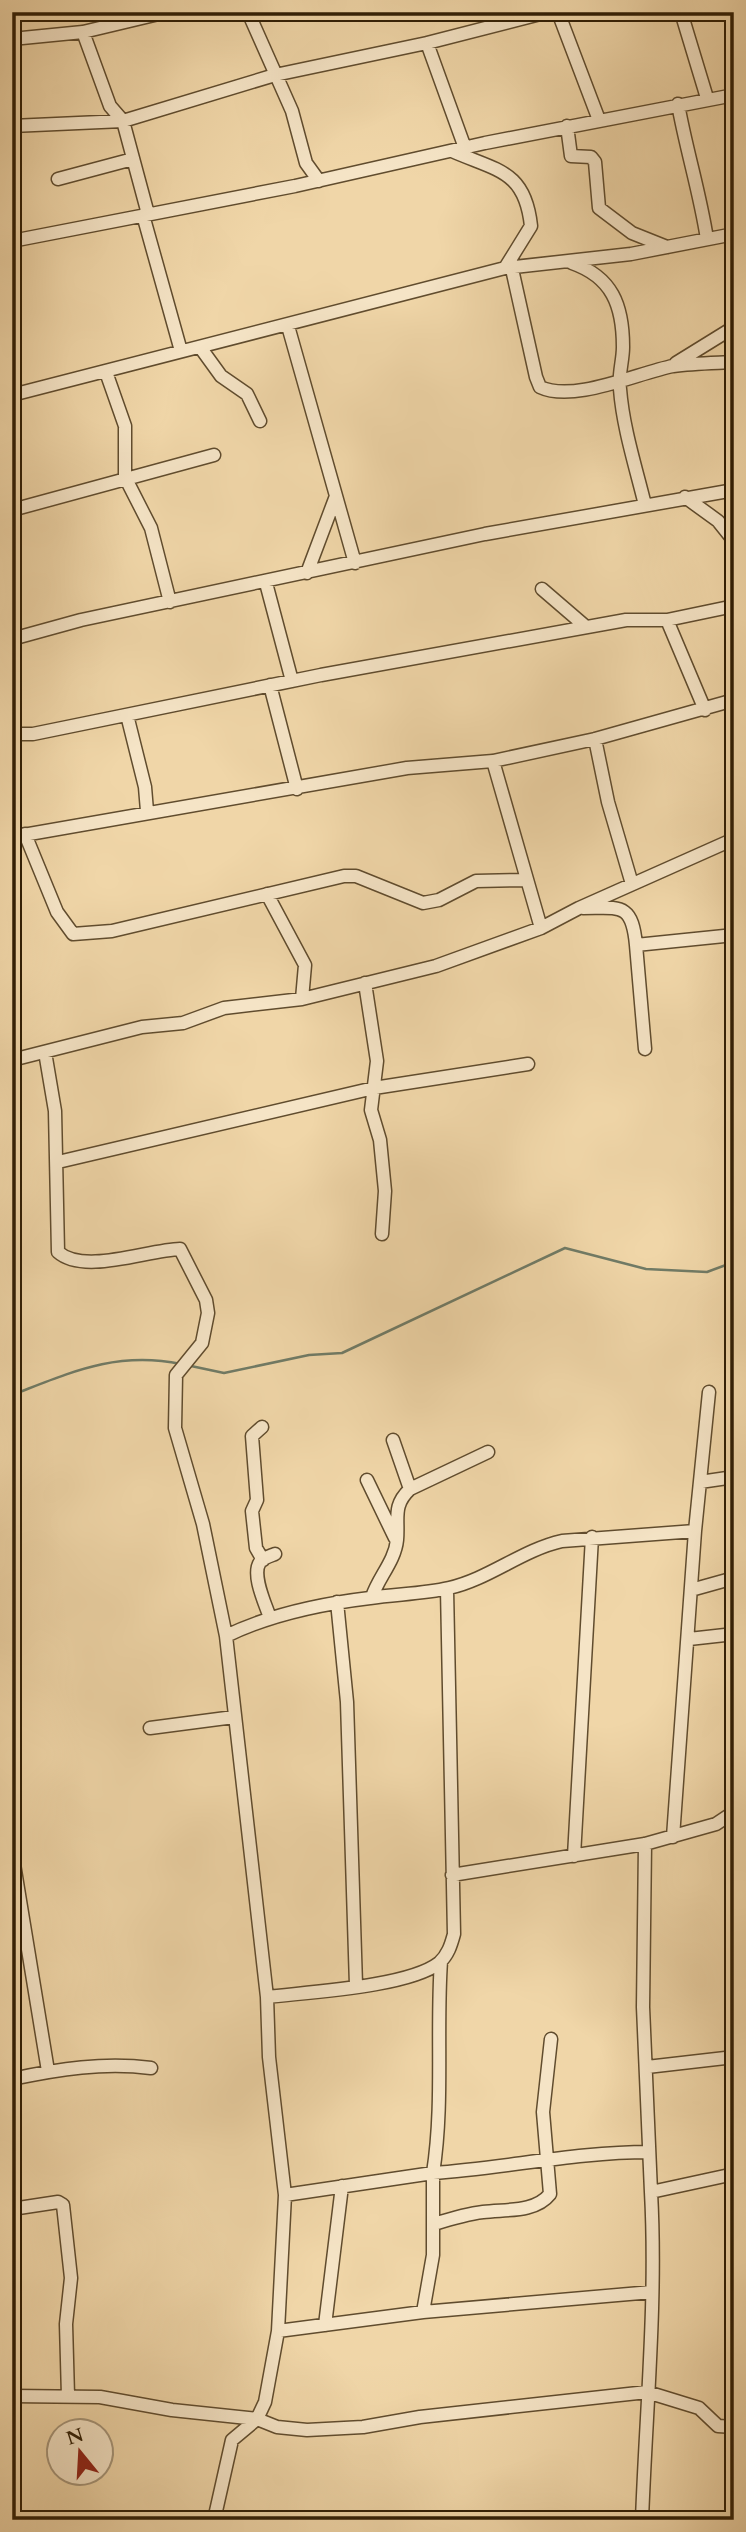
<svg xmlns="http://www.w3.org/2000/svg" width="746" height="2532" font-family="Cardo,serif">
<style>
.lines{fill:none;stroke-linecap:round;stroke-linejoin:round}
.stream{stroke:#707b66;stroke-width:2.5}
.minor-casing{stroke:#604c2e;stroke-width:15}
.minor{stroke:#f5e4c6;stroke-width:12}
</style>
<rect width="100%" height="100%" fill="#f0d6a8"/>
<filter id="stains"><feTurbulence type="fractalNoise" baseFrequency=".00286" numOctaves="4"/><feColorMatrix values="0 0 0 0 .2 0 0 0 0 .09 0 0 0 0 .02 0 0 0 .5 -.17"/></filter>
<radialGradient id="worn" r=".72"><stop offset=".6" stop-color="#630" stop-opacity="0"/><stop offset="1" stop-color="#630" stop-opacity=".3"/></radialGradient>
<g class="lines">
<path class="stream" d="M191,1366L224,1373L309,1355L342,1353L565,1248L646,1269L707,1272L734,1262
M12,1395C72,1372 116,1351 181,1364"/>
<g class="minor-casing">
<path id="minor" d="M248,12L292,111L306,163L319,181
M558,12L599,120
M681,12L707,98
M12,15V12
M83,32L110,106L123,121L148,214
M12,39L83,32L167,12
M427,43L548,12
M678,104C686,149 700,193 707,239
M12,126L123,121L275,75L427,43L465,148
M567,126L571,156L591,157L595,162L599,208L632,233L667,247
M452,151C497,171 525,170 531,226L505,268
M58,179L133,159
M143,215L181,351
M12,241L295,186L485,143L734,95
M572,263C612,277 623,305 623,347C623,361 618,375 620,389C623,428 636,468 645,505
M512,269L536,377L540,387C574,403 637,373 673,366C693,363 714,363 734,362
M288,326L355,563
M200,347L221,376L247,394L260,421
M676,363L731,329L734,322
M106,372L125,426V477L151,528L170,602
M12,395L505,268L631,254L734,234
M685,497L718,521L734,541
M12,510L214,455
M307,573L336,496
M266,583L292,681
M542,589L585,626
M667,620L734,606
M12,639L81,620L485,534L734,490
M270,685L297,789
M127,715L145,787L147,811
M12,734H33L321,675L626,620H667L705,710
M595,739L608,802L632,884
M493,761L541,928
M25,834L57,912L73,934L112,931L344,876H356L423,903L439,900L476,881L525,880
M12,837L407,768L493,761L595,739L734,700
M267,894L305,965L302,999
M583,908C620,908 632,902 636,945L734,935
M636,945L645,1049
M365,983L377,1061L371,1110L380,1140L385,1191L382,1234
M45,1052L55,1111L58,1252C84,1275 147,1250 180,1249L206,1300L208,1313L202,1343L176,1375L175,1428L203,1524L226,1636
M12,1060L142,1027L183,1023L224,1008L302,999L436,966L541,928L579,908L734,839
M58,1162L374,1088L528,1064
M262,1427L252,1436L257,1500L252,1511L256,1548L263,1560
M367,1480L395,1538
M700,1482L734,1477
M410,1489L488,1452
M691,1590L734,1578
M372,1597C378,1578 395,1561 397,1540C399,1518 392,1506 410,1489L393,1440
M337,1602L347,1702L356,1985
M270,1618C266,1605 251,1575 260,1562C263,1558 270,1556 275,1554
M689,1639L734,1634
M150,1728L234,1717
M673,1837L695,1531L709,1392
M645,1844L643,2007L651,2192
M12,1852L48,2071
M574,1856L592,1537
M452,1875L645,1844L716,1824L734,1812
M441,1961C436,2032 444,2103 433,2173C506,2168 576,2152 649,2152
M267,1997C308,1992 408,1987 439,1963C448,1955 451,1945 454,1934L447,1589
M647,2067L734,2057
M12,2079C59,2069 104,2062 151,2068
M285,2195L433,2173V2255L423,2312
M12,2209L58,2202L63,2205L71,2278L66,2324L68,2396
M434,2224C450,2219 466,2214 483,2212C505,2209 535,2213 550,2194L543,2112L551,2039
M325,2325L342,2186
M278,2331L423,2312L652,2292
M12,2396L100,2397L172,2410L257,2419L277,2427L307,2430L363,2427L420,2417L647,2392L699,2408L718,2426L734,2427
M214,2520L232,2440L257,2419L265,2402L278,2331L285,2195L269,2057L267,1997L226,1636C271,1614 320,1604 370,1598C396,1594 423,1594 449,1588C489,1579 522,1550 562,1541L695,1531
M642,2520C646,2410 657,2301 651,2192L734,2174"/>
</g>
<use href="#minor" class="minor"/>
</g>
<rect width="746" height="2532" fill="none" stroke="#f0d6a8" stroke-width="42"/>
<rect x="14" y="14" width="718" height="2504" fill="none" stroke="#301e05" stroke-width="3.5"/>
<rect x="21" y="21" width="704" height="2490" fill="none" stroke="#301e05" stroke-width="2"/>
<g transform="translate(80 2452) rotate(342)"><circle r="33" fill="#f5e4c6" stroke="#a69579" stroke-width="2"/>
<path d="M0-5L12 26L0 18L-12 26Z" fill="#8f2418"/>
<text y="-10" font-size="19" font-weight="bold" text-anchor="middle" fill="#301e05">N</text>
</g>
<rect width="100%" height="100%" filter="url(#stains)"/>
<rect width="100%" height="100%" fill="url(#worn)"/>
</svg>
